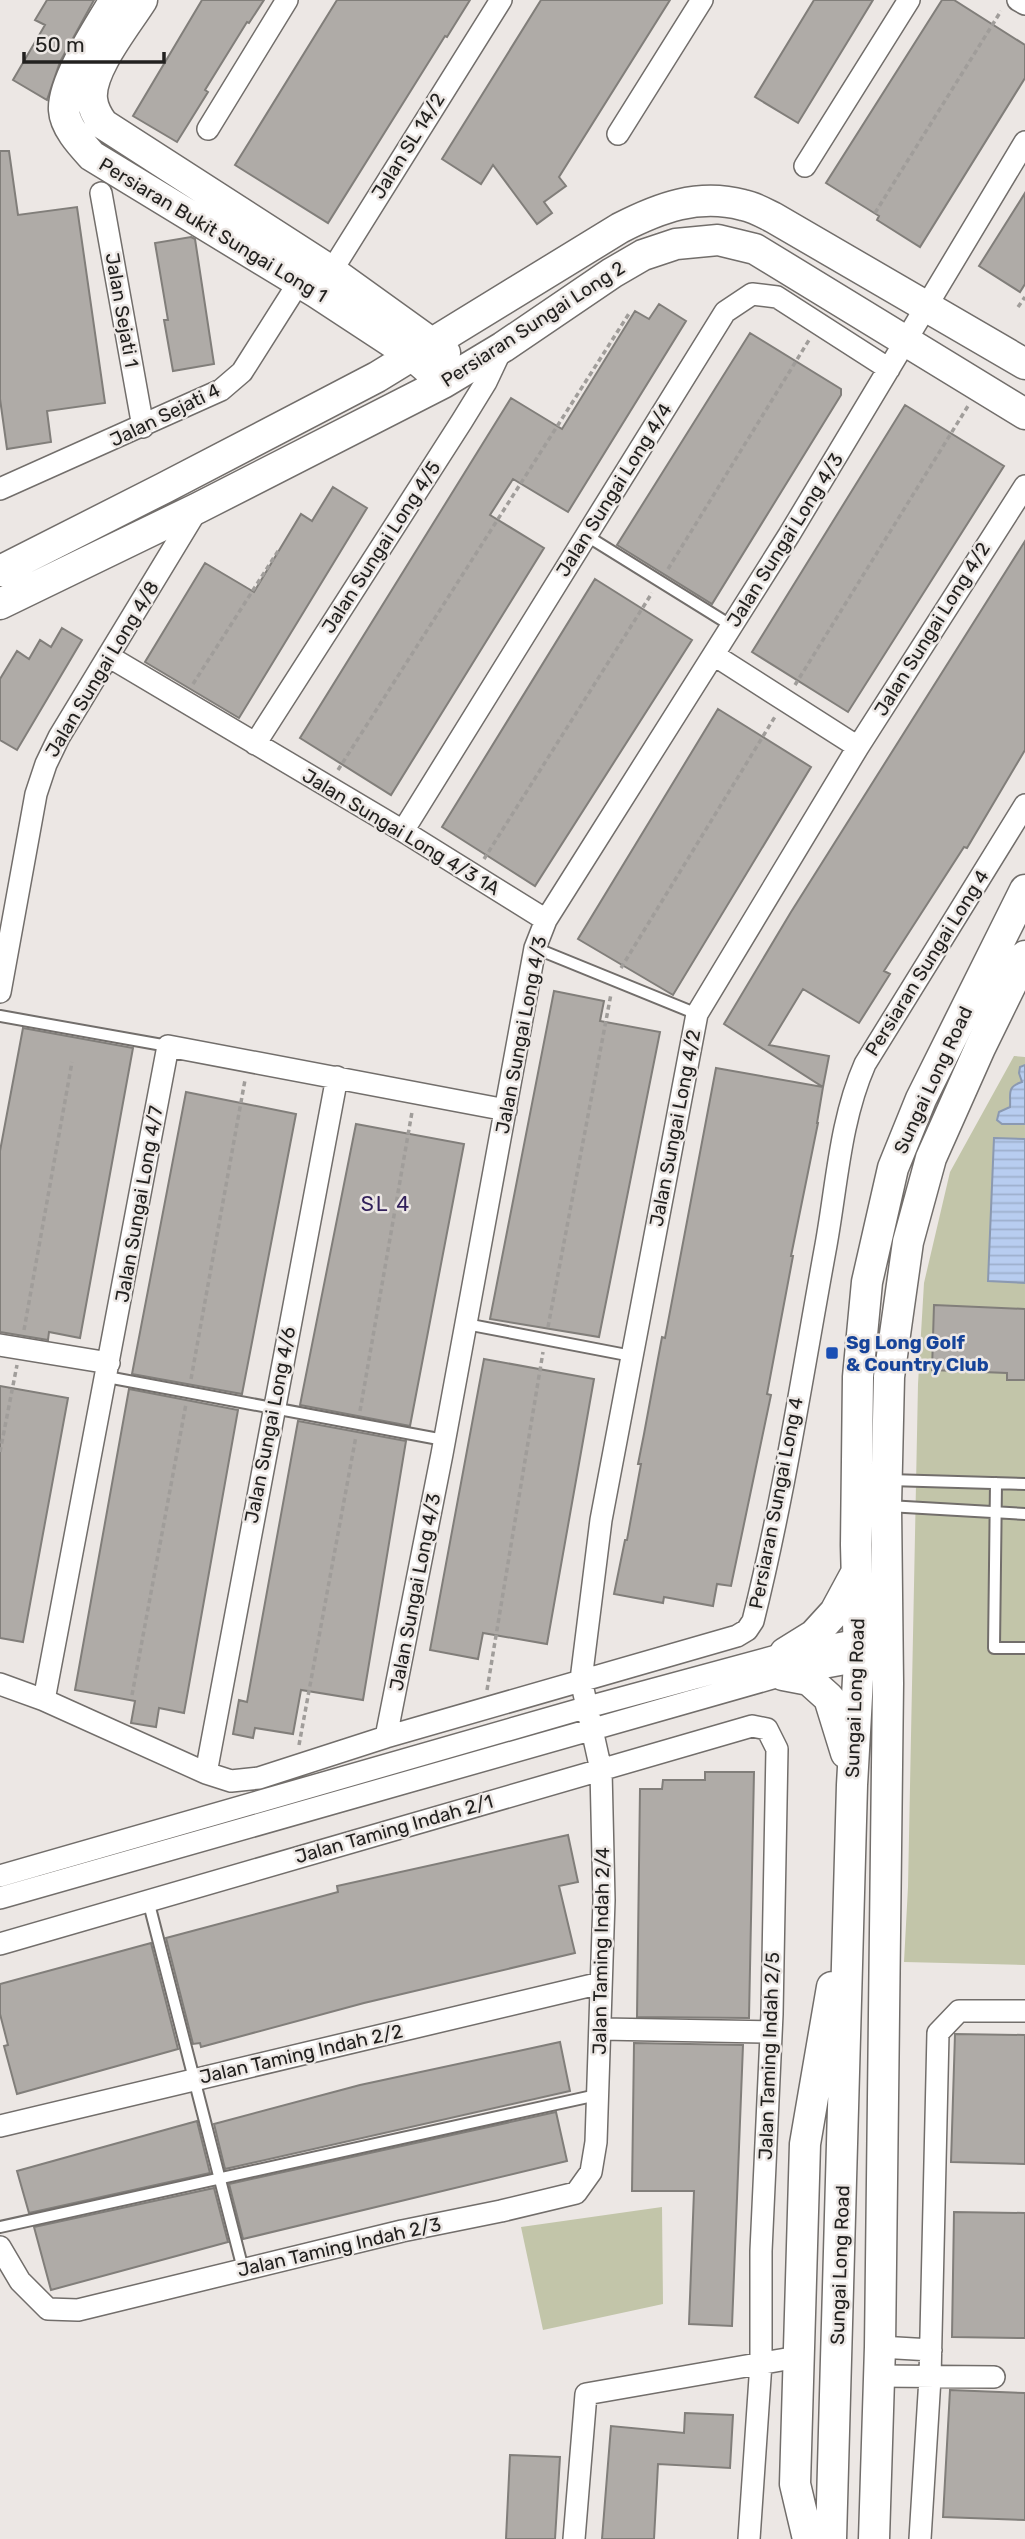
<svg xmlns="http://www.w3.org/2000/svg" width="1025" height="2539" font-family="Rubik,sans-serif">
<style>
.green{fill:#c2c5a9}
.water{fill:url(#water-rules);stroke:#8b99b1;stroke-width:2}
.building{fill:#afaba7;stroke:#817e7a;stroke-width:2}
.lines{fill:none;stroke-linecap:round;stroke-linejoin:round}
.lane-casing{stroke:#726e6b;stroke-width:14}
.street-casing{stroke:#726e6b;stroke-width:24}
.secondary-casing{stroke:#726e6b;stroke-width:33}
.path{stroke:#a09d9a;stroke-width:3.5;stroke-dasharray:5 3.5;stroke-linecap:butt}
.lane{stroke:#fff;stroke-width:10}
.street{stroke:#fff;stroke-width:21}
.secondary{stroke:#fff;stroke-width:30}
.transit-dot{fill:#1a4fb4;stroke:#ece7e4;stroke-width:2.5}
.labels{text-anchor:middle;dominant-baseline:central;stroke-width:5;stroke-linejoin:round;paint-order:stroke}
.street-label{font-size:19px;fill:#22211f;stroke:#ece7e4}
.transit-label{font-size:19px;font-weight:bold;fill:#164399;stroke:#ece7e4;text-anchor:start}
.neighbourhood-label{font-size:21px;letter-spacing:2px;fill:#311f5a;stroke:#ece7e4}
</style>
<defs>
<pattern id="water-rules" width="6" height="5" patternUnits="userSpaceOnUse" patternTransform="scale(1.75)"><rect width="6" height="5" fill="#b8cdf0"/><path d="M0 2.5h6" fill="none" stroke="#9eb0cd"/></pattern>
</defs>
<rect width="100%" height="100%" fill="#ece7e4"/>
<path class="green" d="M1014,1056L1025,1057V1965L904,1962L908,1887L918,1384L924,1283L950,1172Z
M662,2207L663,2304L543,2330L521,2227Z"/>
<path class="water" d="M1025,1065V1124H1002L997,1120L999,1112L1010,1107C1011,1094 1006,1087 1022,1082L1019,1073L1020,1067Z
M994,1138L1025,1139V1283L988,1281Z"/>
<path class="building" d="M47,0H94L60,62L47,100L13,80L45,25L35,20Z
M202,0H264L249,23L247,22L205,90L208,92L177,142L133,116Z
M337,0H470L447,37L445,36L328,223L235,165Z
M541,0H670L559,177L566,186L544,202L552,213L537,224L493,165L481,184L442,159Z
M814,0H873L798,123L755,97Z
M942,0H954L1025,45V78L920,247L877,220L879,216L826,183Z
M0,151H9L18,215L77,207L105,403L47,411L51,442L7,449L0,399Z
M1025,193V284L1020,292L979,266Z
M191,237L195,239L214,364L173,371L164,320H168L155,243Z
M659,304L686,321L568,512L513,479L490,515L544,548L391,795L300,738L511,398L562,429L635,311L649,319Z
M750,333L841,389V395L712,604L617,545Z
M905,405L1004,466L848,712L752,652Z
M333,487L367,508L239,718L145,662L205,563L254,592L301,514L312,521Z
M1025,541V750L967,848L964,847L884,971L890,974L859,1023L803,989L769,1045L829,1056L823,1087L724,1024L791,912Z
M595,579L692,640L535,886L442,827Z
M62,628L82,640L17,750L0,740V679L17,651L29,659L40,640L51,647Z
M718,709L811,767L673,995L578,939Z
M554,991L604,1001L600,1021L660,1032L599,1337L490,1319Z
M23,1028L133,1048L80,1338L49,1332L48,1340L0,1332V1151Z
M716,1068L823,1087L817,1123H818L791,1256H793L767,1394L771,1395L731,1586L717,1584L713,1606L664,1597L663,1603L614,1594L625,1540H627L641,1464H638L644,1434L662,1337L665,1338Z
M186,1092L296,1114L242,1394L132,1374Z
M356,1124L464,1144L410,1426L300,1405Z
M934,1305L1025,1309V1380H1007V1373L932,1370Z
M484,1359L594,1379L547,1644L483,1633L478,1659L430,1650Z
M0,1386L68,1398L23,1642L0,1638Z
M129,1389L238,1410L184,1713L159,1708L156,1727L131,1723L135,1701L75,1690Z
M298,1421L406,1441L363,1700L301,1690L293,1734L255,1728L253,1738L233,1734L239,1700L247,1702Z
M705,1772H754L749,2018L637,2017L640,1789H662L663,1780H705Z
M568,1835L578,1882L559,1886L575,1953L364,2003L201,2047L200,2043L193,2044L166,1938L338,1892L337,1886Z
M151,1943L178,2049L17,2094L4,2046L8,2045L0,2014V1984Z
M955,2034L1025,2035V2164L951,2162Z
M560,2042L570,2091L225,2169L214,2124L360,2085Z
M634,2043L743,2045L732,2326L689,2324L694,2191H632Z
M556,2112L567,2161L243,2239L229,2184Z
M197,2121L210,2173L29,2213L17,2171Z
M214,2188L228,2242L51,2290L34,2227Z
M954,2212L1025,2213V2338L952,2337Z
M950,2390L1025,2393V2520L943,2517Z
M685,2413L733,2415L730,2468L658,2464L654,2539H602L611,2426L684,2433Z
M510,2455L560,2457L555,2539H506Z"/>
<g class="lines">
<g class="lane-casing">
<path id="lane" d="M587,536L732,626
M535,948L697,1014
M0,1016L168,1046
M466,1324L632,1356
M107,1377L444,1440
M889,1480L1025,1484
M996,1483L994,1648H1025
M888,1506L1025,1514
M148,1900L243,2269
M0,2227L597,2095"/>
</g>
<g class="street-casing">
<path id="street" d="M1018,0L1025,4
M208,129L287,0
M618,134L702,0
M805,166L909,0
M101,193L143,427
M324,283L501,0
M0,489L221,390L242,372L306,271
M714,655L858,747
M108,656L403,831L546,920
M255,744L462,421L486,382L502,348
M403,831L725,312L752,294L777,297L889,369
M0,992L36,794L46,764L59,737L198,508
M0,1345L109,1363
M0,1684L44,1700L206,1773L231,1781L259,1778L386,1737L737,1636L747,1630L753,1621C784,1497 803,1370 826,1245C837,1184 840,1121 865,1064L1025,805
M44,1700L168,1046L506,1110
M386,1737L442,1454L535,948L546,920L789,535L1025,142
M206,1773L337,1077
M0,1876L588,1707L780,1655L858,1640
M0,1898L783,1675L859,1661
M0,1944L752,1726L767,1729L777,1749L772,2014L761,2251V2363L749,2539
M601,2029L771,2032
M0,2126L601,1983
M0,2247L20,2281L48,2309L78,2310L402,2231L501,2211L576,2193L591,2172L596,2142L604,1900L601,1770L581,1680L601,1520L697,1014L858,747L1025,486
M880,2347L931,2350
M878,2376L994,2377
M574,2539L586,2394L798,2357
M920,2539L930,2378L938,2033L959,2011H1025"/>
</g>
<g class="secondary-casing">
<path id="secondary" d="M115,0C100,25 62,82 64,110C65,127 81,144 92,156L317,293L413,356L427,368
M142,0C127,24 89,70 92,99C93,109 97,116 103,124L331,271L445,353
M0,571L164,488L377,377L620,228C659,208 698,193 743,205C754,207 764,213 774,218L1025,364
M0,604L198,508L443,383L503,347L612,273L643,255L676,244L718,240L755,249L1025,414
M785,1653L814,1635L835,1612L855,1575
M783,1675L809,1680L829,1698L846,1753
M808,2539L795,2484L805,2144L832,1987
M831,2539L852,1785L859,1661L856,1545L858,1377L867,1282L893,1168L921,1099L1025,890
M874,2539L880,2347L888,1683L886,1506L889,1377L908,1242L931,1158L980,1048L1025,956"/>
</g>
<path class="path" d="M875,213L1001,11
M1018,307L1025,297
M668,569L809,340
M193,684L280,548
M795,685L968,406
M338,770L630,312
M484,859L652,593
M621,968L776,715
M548,1327L611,994
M24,1330L72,1062
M191,1379L245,1080
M360,1411L412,1112
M0,1452L17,1365
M487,1690L543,1352
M132,1695L186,1404
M299,1745L356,1436"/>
<use href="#lane" class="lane"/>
<use href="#street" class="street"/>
<use href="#secondary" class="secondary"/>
</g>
<rect class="transit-dot" x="825" y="1346" width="14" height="14" rx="3.5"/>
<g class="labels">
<g class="street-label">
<text transform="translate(408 146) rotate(-58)">Jalan SL 14/2</text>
<text transform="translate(213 230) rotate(31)">Persiaran Bukit Sungai Long 1</text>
<text transform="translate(122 310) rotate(80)">Jalan Sejati 1</text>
<text transform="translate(533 324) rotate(-33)">Persiaran Sungai Long 2</text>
<text transform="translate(165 415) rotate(-26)">Jalan Sejati 4</text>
<text transform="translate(614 490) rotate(-58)">Jalan Sungai Long 4/4</text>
<text transform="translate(785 540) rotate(-58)">Jalan Sungai Long 4/3</text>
<text transform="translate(381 547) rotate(-57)">Jalan Sungai Long 4/5</text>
<text transform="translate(932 629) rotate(-58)">Jalan Sungai Long 4/2</text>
<text transform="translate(102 669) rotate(-59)">Jalan Sungai Long 4/8</text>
<text transform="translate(401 832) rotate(31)">Jalan Sungai Long 4/3 1A</text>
<text transform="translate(927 963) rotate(-58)">Persiaran Sungai Long 4</text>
<text transform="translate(521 1035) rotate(-79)">Jalan Sungai Long 4/3</text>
<text transform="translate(933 1080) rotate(-65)">Sungai Long Road</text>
<text transform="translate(675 1128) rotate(-79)">Jalan Sungai Long 4/2</text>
<text transform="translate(139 1204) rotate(-80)">Jalan Sungai Long 4/7</text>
<text transform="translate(270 1425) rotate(-79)">Jalan Sungai Long 4/6</text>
<text transform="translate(776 1503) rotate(-79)">Persiaran Sungai Long 4</text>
<text transform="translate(415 1592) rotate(-79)">Jalan Sungai Long 4/3</text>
<text transform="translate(855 1698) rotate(-88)">Sungai Long Road</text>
<text transform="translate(394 1829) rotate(-16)">Jalan Taming Indah 2/1</text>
<text transform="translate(601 1951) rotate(-89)">Jalan Taming Indah 2/4</text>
<text transform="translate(301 2054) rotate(-13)">Jalan Taming Indah 2/2</text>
<text transform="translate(769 2056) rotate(-88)">Jalan Taming Indah 2/5</text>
<text transform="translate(339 2247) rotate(-13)">Jalan Taming Indah 2/3</text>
<text transform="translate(840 2265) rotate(-88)">Sungai Long Road</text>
</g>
<g class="transit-label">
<text x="846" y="1342">Sg Long Golf<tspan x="846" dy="22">&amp; Country Club</tspan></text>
</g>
<g class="neighbourhood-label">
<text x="386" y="1203">SL 4</text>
</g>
</g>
<path d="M24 52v10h140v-10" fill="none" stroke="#22211f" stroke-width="3.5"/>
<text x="35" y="52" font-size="21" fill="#22211f" stroke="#ece7e4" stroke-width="5" paint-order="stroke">50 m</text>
</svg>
